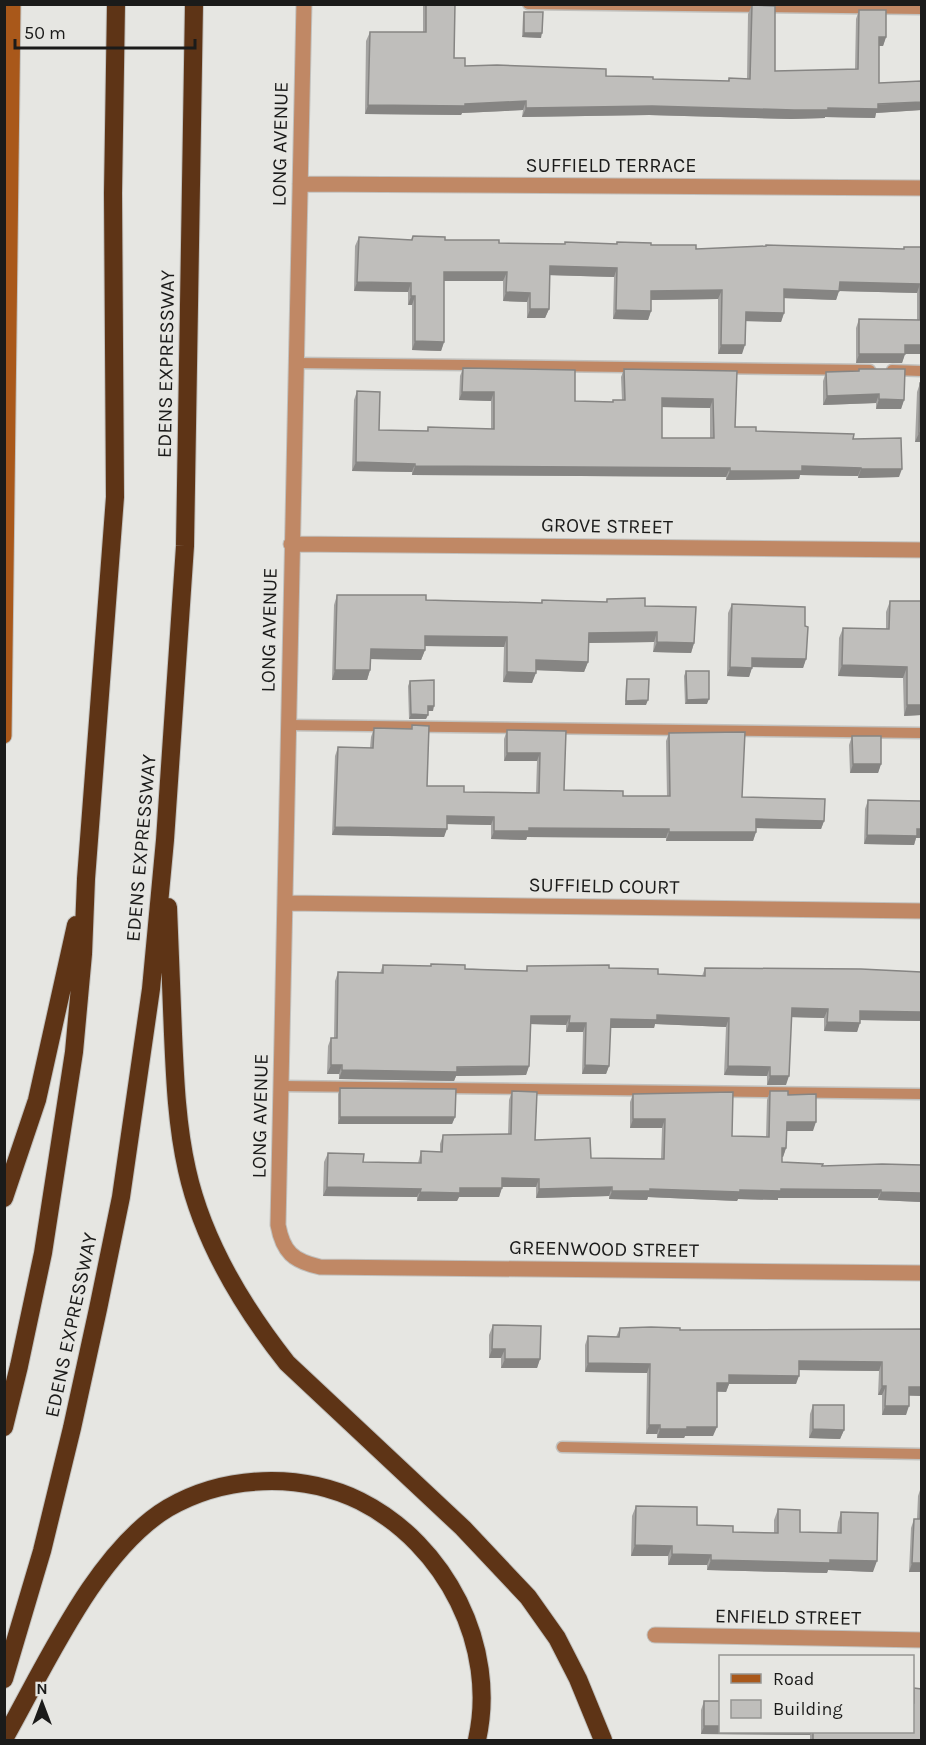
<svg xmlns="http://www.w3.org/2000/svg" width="926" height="1745" font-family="Karla,sans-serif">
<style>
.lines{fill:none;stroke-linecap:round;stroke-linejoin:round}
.lane-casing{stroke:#c1c1be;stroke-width:13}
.street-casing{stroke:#c1c1be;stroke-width:17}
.secondary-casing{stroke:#c1c1be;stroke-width:17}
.highway-casing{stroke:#c1c1be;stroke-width:20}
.lane{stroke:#c08865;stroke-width:10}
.street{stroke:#c08865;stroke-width:15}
.secondary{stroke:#a9581a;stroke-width:15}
.highway{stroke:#5e3416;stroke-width:18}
.wall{fill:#a4a3a1;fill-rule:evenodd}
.shaded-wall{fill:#868583}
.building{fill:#bfbebb;stroke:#868583;stroke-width:1.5;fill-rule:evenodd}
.labels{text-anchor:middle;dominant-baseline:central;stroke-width:5;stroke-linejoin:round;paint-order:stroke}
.street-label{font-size:20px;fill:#1b1b1a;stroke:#e6e6e2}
</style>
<rect width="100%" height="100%" fill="#e6e6e2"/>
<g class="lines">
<g class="lane-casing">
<path id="lane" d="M528,4L922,9
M296,363L870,370
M892,370L922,371
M288,725L922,733
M281,1086L922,1094
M562,1447L922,1454"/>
</g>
<g class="street-casing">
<path id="street" d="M304,4L278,1225C283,1252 293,1261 320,1267L922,1273
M300,184L922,188
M291,544L922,550
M285,903L922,911
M655,1635L922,1640"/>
</g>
<g class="secondary-casing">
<path id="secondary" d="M4,736L13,4"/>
</g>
<g class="highway-casing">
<path id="highway" d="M168,907C170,949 171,992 173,1034C175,1080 177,1126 187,1170C203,1242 242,1306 287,1363L463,1528L528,1597L557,1638L578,1679L603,1740
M4,1198L37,1100L76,925
M4,1427L19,1366L43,1253L74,1052L83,954L86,879L115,497L113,193L116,4
M4,1679L42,1551L72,1428L98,1309L121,1197L151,989L165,840L185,546L194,4
M4,1739C45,1667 96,1551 168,1508C225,1475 300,1472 360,1501C446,1544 498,1647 477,1740"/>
</g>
<use href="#lane" class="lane"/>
<use href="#street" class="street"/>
<use href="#secondary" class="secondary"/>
<use href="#highway" class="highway"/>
</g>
<path class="wall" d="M423,4H455L454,58L465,66L653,79L728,81L729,78L747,79L748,14L752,5L775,71L855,69L856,19L859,10L886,37L883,46H879V83L921,81V110L876,113L875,118L825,117V118L791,119L649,115L522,117L523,110L462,113L461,115L365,114L366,41L370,32H423Z
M524,12L541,38L522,37L523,16Z
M413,236L445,240L499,243L565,244V242L616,244L617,242L696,249H904V247H921V354H905L902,363H856V328L859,319L917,320V293L839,291L836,300L784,298V313L781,322L745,321L742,354H718V299L651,300V311L648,320L613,319L614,277L549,275V309L545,318H527V302L503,301V281H444V342L441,351L412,350V305H408V292L354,291L355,246L359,237L411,240Z
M463,368L575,401L613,402L622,400L621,377L624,369L737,371L735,427L756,431L853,439L899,477L858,478V476L800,475L799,479L726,480V477L412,475V472L352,471L354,400L357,391L379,430L427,431L428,427L491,429V401L459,400L460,376ZM662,407L710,408V438H662Z
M859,369L904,400L901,409H876V403L823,405V381L826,372L858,371Z
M920,383L921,442H915L917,392Z
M337,595L426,600L541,603L542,600L606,602L607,599L645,606L694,643L691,653L653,652L654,642L588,643V662L584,672L536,670L532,683L503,682L504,647L425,646V650L421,660L371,659L370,670L367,680H332L334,605Z
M890,601L921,715L904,716L903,678L838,676L839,638L843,628L886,629V612Z
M732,604L805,626L806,659L803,668L752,667L749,677L727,676L728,613Z
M686,671L707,704H685L684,676Z
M627,679L646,705H625L626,683Z
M410,681L433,711H428L426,719H409L408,686Z
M412,725L427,786L464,792L536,793L537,761H504V739L507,730L566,731L564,790L623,796H667L666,741L669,733L742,797L824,821L821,829L756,828V832L753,841H666V838L527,837L526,840L491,839V825L447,824L444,837L332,835L335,756L338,747L370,748L371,737L374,728L411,729Z
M852,736L881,764L878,773H850L849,745Z
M868,800L916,838L914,845L864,844L865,809Z
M383,965L526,971L527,966L609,968L658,974L702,976L705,968L921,1021L860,1020L857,1032L824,1031V1018L791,1017L786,1085H767V1076L724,1075L726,1027L655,1024L654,1028H610L609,1066L606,1074H582L583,1032H566V1025L531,1024L529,1066L526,1075L456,1076L454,1081L339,1079V1074H327L328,1046L331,1038H334L335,981L338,972L380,973Z
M340,1088L455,1117L452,1124H338V1094Z
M512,1091L535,1140L591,1158L661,1159L662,1128H630V1102L633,1094L732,1136L766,1137L767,1100L770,1091L788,1095L813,1131H787L786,1148L783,1157H782V1162L822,1166L921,1165V1202L878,1200V1198H778V1200L738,1199L737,1201L648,1197L647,1200L609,1199V1196L536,1198V1187H502L499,1197H459L457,1201H417V1197L323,1196L324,1162L328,1153L363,1162L418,1163L421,1151L440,1152V1144L443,1135L508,1134L509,1100Z
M493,1325L540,1359L537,1368H501V1358H489V1335Z
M620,1328L680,1330L921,1329V1396H909L906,1415H882V1395H878L879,1371L799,1370L796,1384H729L726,1392H717L713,1436H685L684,1438H657V1434H646L647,1373L585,1372V1345L588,1336L616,1337Z
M813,1405L844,1430L840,1439L809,1438L810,1414Z
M921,1487V1572H909L911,1528L914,1519H917L918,1496Z
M636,1506L697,1525L733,1532L774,1533V1520L778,1509L800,1532L837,1533L838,1522L841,1512L873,1572L828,1570L827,1573L707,1570V1565H668V1556H631L632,1516Z
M914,1688L921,1740H810V1735L701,1734V1710L704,1701L720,1731H912V1693Z"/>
<path class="shaded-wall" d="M524,33H542L541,38L522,37Z
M879,37H886L883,46H876Z
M526,101L523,110L462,113L461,115L365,114L368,105L465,104Z
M921,102V110L876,113L875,118L825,117V118L791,119L649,115L522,117L526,108L652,106L828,108Z
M550,266L617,268L614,277L546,275Z
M444,272H507L503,281H441Z
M357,282L411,283L408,292L354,291Z
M840,282L920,284L917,293L839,291L836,300L781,298L784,289Z
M722,290L718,299L648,300L651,291Z
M506,292L530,293L527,302L503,301Z
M411,296H415L412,305H408Z
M530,309H549L545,318H527Z
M616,310L651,311L648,320L613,319Z
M746,312L784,313L781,322L742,321Z
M415,341L444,342L441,351L412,350Z
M721,345H745L742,354H718Z
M905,345H921V354H902Z
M859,354H905L902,363H856Z
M462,392H494L491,401L459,400Z
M879,394L876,403L823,405L827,396Z
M662,398L713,399L710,408L659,407Z
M879,399L904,400L901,409H876Z
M919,433H921V442H915Z
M356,462L415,464L412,472L352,471Z
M415,466L730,468L726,477L412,475Z
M802,466L861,468L858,476L800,475L799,479L726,480L730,471Z
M861,469H902L899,477L858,478Z
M657,632L654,642L585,643L589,633Z
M425,636L507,637L504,647L422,646Z
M657,642L694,643L691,653L653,652Z
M371,649L425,650L421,660L367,659Z
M752,658L806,659L803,668L749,667Z
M536,660L588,662L584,672L532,670Z
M842,665L907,667L903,678L838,676Z
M730,667L752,668L749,677L727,676Z
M335,670H370L367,680H332Z
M507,672L536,673L532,683L503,682Z
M709,699L707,704H685L687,700Z
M648,700L646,705H625L626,701Z
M907,705H921V715L904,716Z
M428,706H434L433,711H426Z
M411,714L428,715L426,719H409Z
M507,753H540L537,761H504Z
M853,764H881L878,773H850Z
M447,816L494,817L491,825L444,824Z
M756,819L824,821L821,829L753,828Z
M335,827L447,829L444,837L332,835Z
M529,828L669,829L666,838L527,837L526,840L491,839L494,831Z
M917,829H921V838H916L914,845L864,844L867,835Z
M669,832H756L753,841H666Z
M792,1008L828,1009L824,1018L788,1017Z
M860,1011L921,1012V1021L857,1020Z
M657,1015L729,1018L726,1027L655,1024L654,1028H607L611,1019Z
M531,1016H570L566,1025L528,1024Z
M827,1022L860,1023L857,1032L824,1031Z
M569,1023H586L583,1032H566Z
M331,1065H342L339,1074H327Z
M585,1065L609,1066L606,1074H582Z
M529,1066L526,1075L456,1076L454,1081L339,1079L342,1070Z
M728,1066L770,1067L767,1076L724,1075Z
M770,1076H789L786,1085H767Z
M340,1117H455L452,1124H338Z
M633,1119H665L662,1128H630Z
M787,1122H816L813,1131H784Z
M782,1148H786L783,1157H779Z
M502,1178L539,1179L536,1187H499Z
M327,1187L421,1189L417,1197L323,1196Z
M612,1187L609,1196L536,1198L539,1189Z
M460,1188H502L499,1197H459L457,1201H417L420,1192Z
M650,1189L740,1190L781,1189L881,1190L878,1198H778V1200L738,1199L737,1201L648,1197L647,1200L609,1199L612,1191Z
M881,1192L921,1193V1202L878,1200Z
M492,1349H505L501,1358H489Z
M505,1359H540L537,1368H501Z
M799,1361L882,1362L879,1371L796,1370Z
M588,1363L650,1364L647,1373L585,1372Z
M729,1375L799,1376L796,1384H729L726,1392L714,1391L717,1383Z
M882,1386H886L882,1395H878Z
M909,1387H921V1396L906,1395Z
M885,1406H909L906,1415H882Z
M649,1425H660L657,1434H646Z
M687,1427H717L713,1436H685L684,1438H657L660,1429Z
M813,1429L844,1430L840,1439L809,1438Z
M635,1545L672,1546L668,1556H631Z
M672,1554L711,1555L707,1565H668Z
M711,1560H830L877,1561L873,1572L828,1570L827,1573L707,1570Z
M912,1563H921V1572H909Z
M704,1726H720V1731H812L810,1735L701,1734Z"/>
<path class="building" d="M426,4H455L454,58H465V66L497,65L606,69V76L653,77V79L729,81V78L750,79L752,5L775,6V71L858,69L859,10H886V37H879V83L921,81V102L878,104V109L828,108V110H794L652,106L526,108V101L465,104V106L368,105L370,32H426Z
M524,12H543L542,33H524Z
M413,236L445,237V240H499V243L565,244V242L617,244V242L651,243V245H696V249L766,246V245L904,249V247H921V345H905V354H859V319L920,320V284L840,282L839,291L784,289V313L746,312L745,345H721L722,290L651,291V311L616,310L617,268L550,266L549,309H530V293L506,292L507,272H444V342L415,341V296H411V283L357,282L359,237L412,240Z
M463,368L575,370V401L613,402V400H625L624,369L737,371L735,427H756V431L854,434L853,439L901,438L902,469H861V468L802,466V471H730V468L415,466V464L356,462L357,391L380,392L379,430L428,431V427L494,429V392H462ZM662,398L713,399L714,438H662Z
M859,369H905L904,400L879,399V394L827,396L826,372L859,371Z
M920,383H921V433H919Z
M337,595H426V600L542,603V600L607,602V599L645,598V606L696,607L694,643L657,642V632L589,633L588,662L536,660V673L507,672V637L425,636V650L371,649L370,670H335Z
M890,601H921V705H907V667L842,665L843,628L889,629Z
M732,604L805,607V626L808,627L806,659L752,658V668L730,667Z
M686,671H709V699L687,700Z
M627,679H649L648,700L626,701Z
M434,680V706H428V715L411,714L410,681Z
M412,725L429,726L427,786H464V792L539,793L540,753H507V730L566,731L564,790L623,791V796H670L669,733L745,732L742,797L825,799L824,821L756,819V832H669V829L529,828V831H494V817L447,816V829L335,827L338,747L373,748L374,728L412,729Z
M852,736H881V764H853Z
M868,800L921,801V829H917V836L867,835Z
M431,964L465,965V969L527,971V966L609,965V968L658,969V974L705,976V968L861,969L921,972V1012L860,1011V1023L827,1022L828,1009L792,1008L789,1076H770V1067L728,1066L729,1018L657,1015V1020L611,1019L609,1066L585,1065L586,1023H569L570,1016H531L529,1066L457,1067V1072L342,1070V1065H331V1038H337L338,972L383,973V965L431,966Z
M340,1088L456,1089L455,1117H340Z
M512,1091L537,1092L535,1140L590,1138L591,1158L664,1159L665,1119H633V1094L733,1092L732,1136L769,1137L770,1091H788V1095L816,1094V1122H787L786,1148H782V1162L823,1164L822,1166L882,1164L921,1165V1193L881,1192V1190L781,1189V1191L740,1190V1192L650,1189V1191H612V1187L539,1189V1179L502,1178V1188H460V1193L420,1192L421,1189L327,1187L328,1153L364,1154L363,1162L421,1163V1151L442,1152L443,1135L511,1134Z
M493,1325L541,1326L540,1359H505V1349H492Z
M651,1327L680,1328V1330L921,1329V1387H909V1406H885L886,1386H882V1362L799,1361V1376L729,1375V1383H717V1427H687V1429H660V1425H649L650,1364L588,1363V1336L619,1337L620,1328Z
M813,1405H844V1430L813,1429Z
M921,1490V1563H912L914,1519H920Z
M636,1506L697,1507V1525L733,1526V1532L778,1533V1509L800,1510V1532L841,1533V1512L878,1513L877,1561L830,1560V1563L711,1560V1555L672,1554V1546L635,1545Z
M914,1688L921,1689V1740H813V1731H912V1703H914Z
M704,1701H720V1726H704Z"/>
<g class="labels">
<g class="street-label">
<text transform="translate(280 144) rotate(-89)">LONG AVENUE</text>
<text x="611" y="165">SUFFIELD TERRACE</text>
<text transform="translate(166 364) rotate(-89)">EDENS EXPRESSWAY</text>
<text transform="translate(607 526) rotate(1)">GROVE STREET</text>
<text transform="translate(269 630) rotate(-89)">LONG AVENUE</text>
<text transform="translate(141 848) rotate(-85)">EDENS EXPRESSWAY</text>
<text transform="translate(604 886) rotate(1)">SUFFIELD COURT</text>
<text transform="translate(260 1116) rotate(-89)">LONG AVENUE</text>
<text transform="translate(604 1249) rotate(1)">GREENWOOD STREET</text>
<text transform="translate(71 1325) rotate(-78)">EDENS EXPRESSWAY</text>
<text transform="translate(788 1617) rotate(1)">ENFIELD STREET</text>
</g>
</g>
<rect width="926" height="1745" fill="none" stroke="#1b1b1a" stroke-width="12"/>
<rect x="719" y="1655" width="195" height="78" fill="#e6e6e2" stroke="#959592" stroke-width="1.5"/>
<rect x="731" y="1674" width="30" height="9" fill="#a9581a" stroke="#959592" stroke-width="1.5"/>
<text x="773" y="1685" font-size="18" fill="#1b1b1a">Road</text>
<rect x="731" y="1700" width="30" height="18" fill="#bfbebb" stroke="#959592" stroke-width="1.5"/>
<text x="773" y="1715" font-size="18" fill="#1b1b1a">Building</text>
<g transform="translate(42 1703)" stroke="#e6e6e2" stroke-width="4.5" paint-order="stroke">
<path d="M0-4.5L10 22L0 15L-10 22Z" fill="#1b1b1a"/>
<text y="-9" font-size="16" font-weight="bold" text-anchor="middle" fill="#1b1b1a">N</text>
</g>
<path d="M15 39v9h180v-9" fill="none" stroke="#1b1b1a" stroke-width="3"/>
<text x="24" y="39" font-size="18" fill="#1b1b1a" stroke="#e6e6e2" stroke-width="4.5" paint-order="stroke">50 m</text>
</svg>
